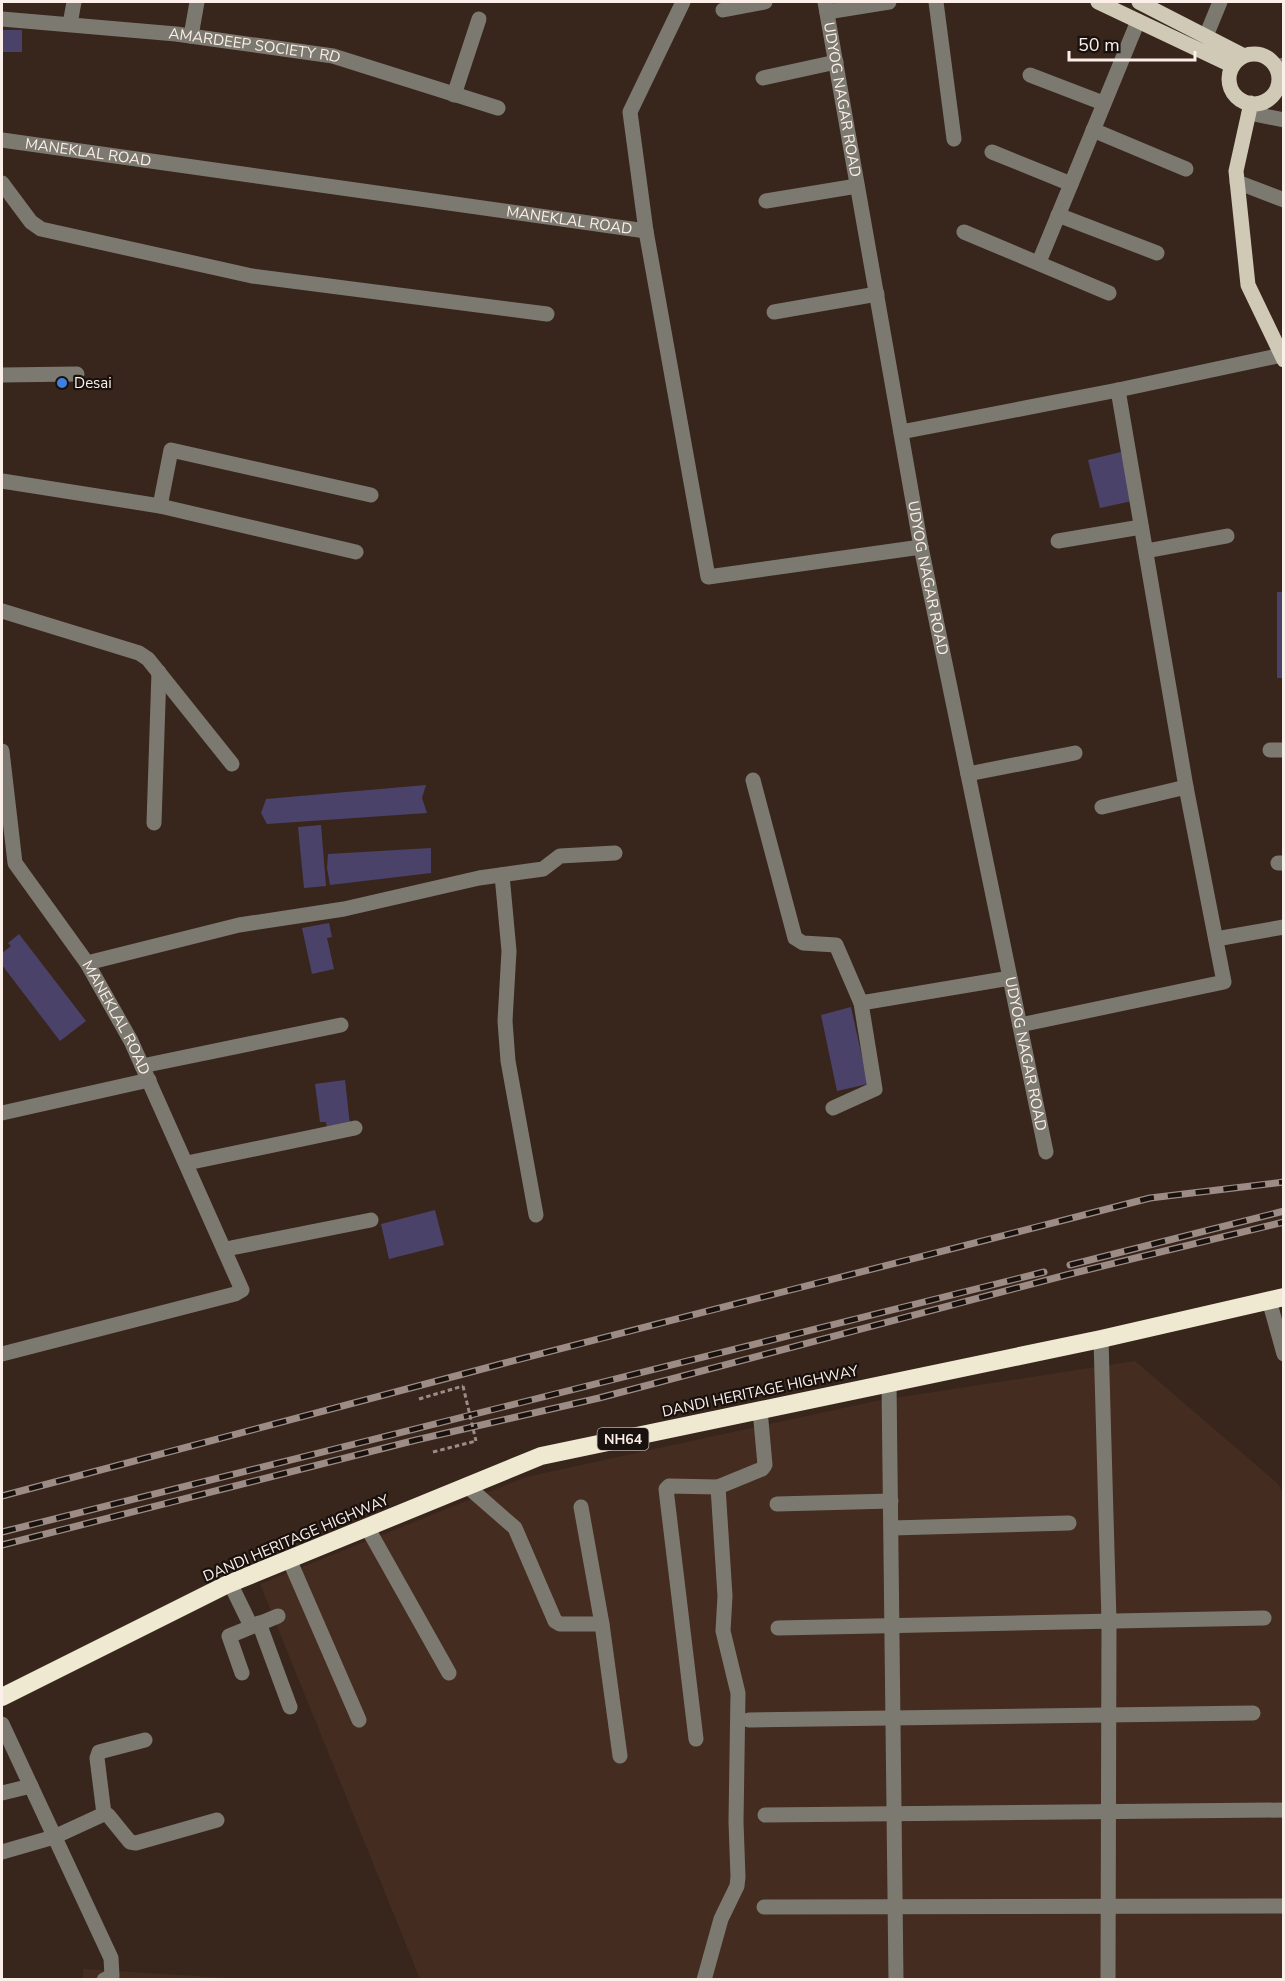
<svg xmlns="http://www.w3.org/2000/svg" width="1285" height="1981" font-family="'Nunito Sans',sans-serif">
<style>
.built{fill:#452c20}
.building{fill:#4b426a}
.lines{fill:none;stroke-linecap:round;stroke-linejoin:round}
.path{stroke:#9c8c85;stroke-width:3;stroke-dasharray:4.5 3;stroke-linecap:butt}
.minor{stroke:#7c7a70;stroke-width:15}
.major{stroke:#cfc9b6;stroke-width:15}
.highway{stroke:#efe9d1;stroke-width:18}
.rail-casing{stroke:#9c8c85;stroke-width:7}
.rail{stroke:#19110d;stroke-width:4.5;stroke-dasharray:14;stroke-linecap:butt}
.path-bridge{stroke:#9c8c85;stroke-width:3;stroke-dasharray:4.5 3;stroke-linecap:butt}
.shop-dot{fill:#3f7fe0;stroke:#19110d;stroke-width:2}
.labels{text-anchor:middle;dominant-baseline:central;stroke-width:4.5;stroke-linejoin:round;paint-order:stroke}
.shield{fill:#19110d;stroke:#b8aca7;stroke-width:1.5}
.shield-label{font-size:14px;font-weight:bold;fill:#fcefe9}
.street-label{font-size:15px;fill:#fcefe9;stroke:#19110d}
.poi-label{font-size:15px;fill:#fcefe9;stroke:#19110d;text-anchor:start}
</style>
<rect width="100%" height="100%" fill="#38261d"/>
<path class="built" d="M1135,1361L1278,1484L1283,1493V1979H420L260,1584L526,1477L876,1401Z
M83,1969L243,1979H83Z"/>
<path class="building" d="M2,30H22V52H2Z
M1121,452L1132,501L1100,508L1088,460Z
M1277,592H1284V678H1277Z
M426,785L422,798L427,813L267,824L261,813L266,799Z
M321,825L326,886L304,888L298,827Z
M431,848V873L330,885L327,868L328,854Z
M329,923L332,937L327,938L334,969L312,974L302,928Z
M19,934L86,1021L60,1041L2,965V953L11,946L8,943Z
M851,1007L868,1084L837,1091L821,1015Z
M345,1080L350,1125L327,1128L326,1122H320L315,1084Z
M435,1210L444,1245L389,1259L381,1224Z"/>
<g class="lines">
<path class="path" d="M419,1399L463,1386
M433,1452L476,1441"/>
<g class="minor">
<path id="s1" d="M825,2L921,547L1046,1152"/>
<path d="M936,2L954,139"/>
<path d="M723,10L765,2"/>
<path d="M827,12L889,2"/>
<path id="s2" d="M2,19L176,34L333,56L498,108"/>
<path d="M70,24L74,2"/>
<path d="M191,36L197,2"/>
<path d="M1206,36L1220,2"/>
<path d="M1276,67L1284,65"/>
<path d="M1030,75L1103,103"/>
<path d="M763,78L836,62"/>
<path d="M454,95L479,19"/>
<path d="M1249,113L1284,120"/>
<path d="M1093,130L1186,169"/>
<path id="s3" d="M2,140L646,231L708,577L921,547"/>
<path d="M992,152L1071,184"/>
<path d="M1237,182L1284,200"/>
<path d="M2,183L31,222L41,229L252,276L547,314"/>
<path d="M766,201L857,186"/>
<path d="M1058,215L1157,253"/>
<path d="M646,231L630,112L683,2"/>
<path d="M964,232L1109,293"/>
<path d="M1039,262L1138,21"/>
<path d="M774,312L877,294"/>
<path d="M2,375L77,374"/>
<path d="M901,432L1118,390L1282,355"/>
<path d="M2,481L160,506L356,552"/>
<path d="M160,506L171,450L371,495"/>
<path d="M1058,541L1141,527"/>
<path d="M1146,551L1227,536"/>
<path d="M2,611L139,653L148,659L232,764"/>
<path d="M1270,750H1284"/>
<path id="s4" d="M2,751L15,863L87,963L131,1041L242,1290L235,1294L2,1354"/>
<path d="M968,774L1075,753"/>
<path d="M753,780L795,938L803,943L836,945L861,1003L1010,978"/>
<path d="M1102,807L1186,787"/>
<path d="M154,823L159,672"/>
<path d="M1278,863H1284"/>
<path d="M502,875L509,951L505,1021L508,1061L536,1215"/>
<path d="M1216,939L1284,927"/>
<path d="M87,963L239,925L344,909L479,878L543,869L560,856L615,853"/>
<path d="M1020,1025L1224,982L1186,787L1118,390"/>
<path d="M142,1066L341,1025"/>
<path d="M833,1108L875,1089L861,1003"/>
<path d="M2,1113L149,1080"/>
<path d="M187,1163L355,1128"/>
<path d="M226,1249L371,1220"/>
<path d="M1269,1300L1284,1354"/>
<path d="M1101,1339L1109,1621L1108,1980"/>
<path d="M889,1383L896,1980"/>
<path d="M467,1486L515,1528L555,1621L560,1624H602"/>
<path d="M777,1504L891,1501"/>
<path d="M581,1507L602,1624L620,1756"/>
<path d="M367,1527L449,1673"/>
<path d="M892,1528L1069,1523"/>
<path d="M289,1559L359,1720"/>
<path d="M230,1583L251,1626"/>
<path d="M259,1623L290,1707"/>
<path d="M778,1628L1264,1618"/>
<path d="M242,1673L229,1636L278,1616"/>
<path d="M749,1720L1253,1713"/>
<path d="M2,1724L111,1958L112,1976L104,1980"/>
<path d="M696,1739L666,1489L669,1486L718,1487"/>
<path d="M2,1793L31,1786"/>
<path d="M104,1814L97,1758L99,1752L145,1740"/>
<path d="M765,1815L1284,1810"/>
<path d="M2,1852L54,1837L104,1814L108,1815L130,1842L136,1843L217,1820"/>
<path d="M764,1907L1284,1906"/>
<path d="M704,1980L721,1919L737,1886L738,1877L736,1822L738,1693L723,1631L725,1596L718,1487L762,1469L765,1465L760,1410"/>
</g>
<path class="major" d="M1098,2L1233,66
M1139,2L1244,56
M1229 79a25 25 0 1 1 50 0a25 25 0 1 1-50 0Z
M1251,103L1236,171L1248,285L1284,360"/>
<path class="highway" d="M2,1697L226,1585L541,1456L1101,1339L1284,1297"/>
<g class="rail-casing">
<path id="rail" d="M1070,1265L1284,1211
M2,1496L501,1364L1150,1198L1284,1182
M2,1532L1044,1272
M2,1545L416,1440L599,1398L1070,1274L1284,1222"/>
</g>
<use href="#rail" class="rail"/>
<path class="path-bridge" d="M463,1386L476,1441"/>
</g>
<circle class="shop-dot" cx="62" cy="383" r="6"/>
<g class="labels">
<rect class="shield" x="597.5" y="1428" width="51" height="22" rx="4.5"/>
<g class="shield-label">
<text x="623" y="1439">NH64</text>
</g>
<g class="street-label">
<text stroke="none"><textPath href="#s2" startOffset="254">AMARDEEP SOCIETY RD</textPath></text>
<text stroke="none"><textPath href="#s1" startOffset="99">UDYOG NAGAR ROAD</textPath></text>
<text stroke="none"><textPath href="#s3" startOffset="87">MANEKLAL ROAD</textPath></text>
<text stroke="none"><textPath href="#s3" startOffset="573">MANEKLAL ROAD</textPath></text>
<text stroke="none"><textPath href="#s1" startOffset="585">UDYOG NAGAR ROAD</textPath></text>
<text stroke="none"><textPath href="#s4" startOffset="298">MANEKLAL ROAD</textPath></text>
<text stroke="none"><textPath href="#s1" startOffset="1071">UDYOG NAGAR ROAD</textPath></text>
<text transform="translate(760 1391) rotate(-12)">DANDI HERITAGE HIGHWAY</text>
<text transform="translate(296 1538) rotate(-23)">DANDI HERITAGE HIGHWAY</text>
</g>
<g class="poi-label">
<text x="74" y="383">Desai</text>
</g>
</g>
<rect width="1285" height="1981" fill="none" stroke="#fcefe9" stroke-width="6"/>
<path d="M1069 51v9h126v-9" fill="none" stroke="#fcefe9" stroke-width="3"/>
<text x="1078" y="51" font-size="18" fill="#fcefe9" stroke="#19110d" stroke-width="4.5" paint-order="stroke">50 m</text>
</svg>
